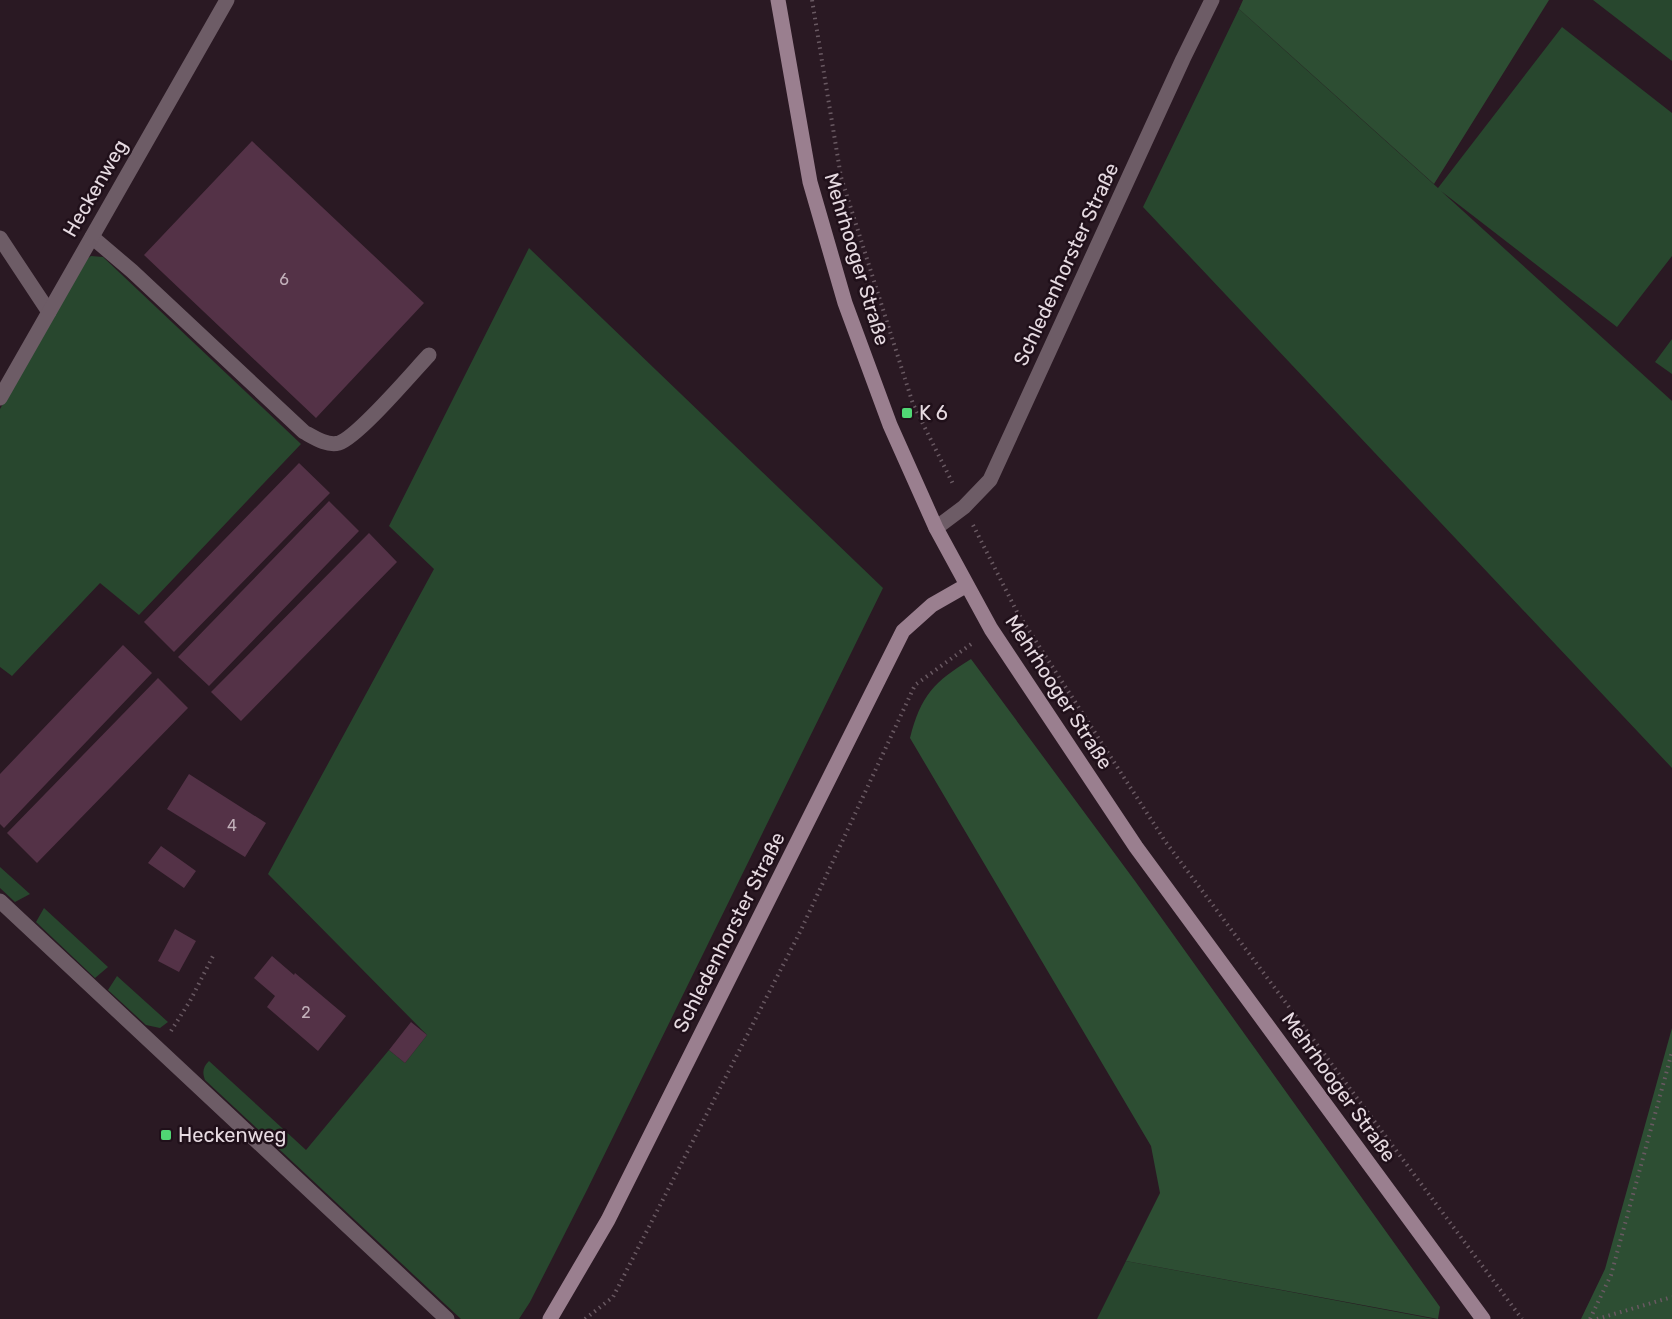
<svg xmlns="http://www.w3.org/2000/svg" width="1672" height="1319" font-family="Rubik,sans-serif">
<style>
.green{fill:#28472e}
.forest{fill:#2d4e33}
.building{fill:#543247}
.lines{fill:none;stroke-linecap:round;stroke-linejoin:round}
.path{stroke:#695962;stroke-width:4;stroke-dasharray:1.5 4.5;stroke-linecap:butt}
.lane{stroke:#6d5c66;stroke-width:15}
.street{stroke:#6d5c66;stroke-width:15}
.secondary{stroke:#9a7f8f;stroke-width:15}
.poi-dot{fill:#50d674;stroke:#20101a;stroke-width:2}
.labels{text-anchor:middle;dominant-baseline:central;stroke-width:5;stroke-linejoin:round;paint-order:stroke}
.number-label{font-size:16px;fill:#c2b0ba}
.street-label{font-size:20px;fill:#e6dae1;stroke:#20101a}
.poi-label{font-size:20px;fill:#e6dae1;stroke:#20101a;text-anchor:start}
</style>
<rect width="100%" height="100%" fill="#2a1923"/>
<path class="green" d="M1593,0H1672V61Z
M1239,9L1438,188L1562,27L1672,113V256L1617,327L1441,191L1672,401V768L1143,207Z
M529,248L883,588L587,1190L530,1302L519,1319H461L205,1080C202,1072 203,1067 209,1061L306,1150L389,1050L405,1063L427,1035L268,874L434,569L389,526Z
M91,256L103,257L301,444L139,615L100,583L12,676L0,667V409L82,263Z
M1672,339V374L1655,362Z
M0,867L30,894L15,902L0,888Z
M44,908L108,967L95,978L36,922Z
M117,976L168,1022L160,1028L146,1025L108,990Z
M1126,1261L1434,1319H1097Z"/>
<path class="forest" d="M1243,0H1549L1434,184L1239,9Z
M971,659L1135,881L1440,1307L1438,1319L1126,1261L1160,1193L1151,1146L910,738C921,695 934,682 971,659Z
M1672,1028V1319H1581L1605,1269Z"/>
<path class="building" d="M252,141L424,303L316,418L144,255Z
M299,463L330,493L174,652L144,622Z
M329,501L359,531L209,686L178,657Z
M369,533L397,562L241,721L211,692Z
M123,645L152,673L4,828L0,824V774Z
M158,678L188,708L37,863L7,833Z
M189,774L266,823L245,857L167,809Z
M161,846L196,871L184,888L148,863Z
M175,929L196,941L179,972L158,961Z
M272,956L294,975L295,973L346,1016L318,1051L267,1007L275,996L254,978Z
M411,1022L427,1035L405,1063L389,1050Z"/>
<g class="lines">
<path class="path" d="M812,0L841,177L913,404L954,486
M973,525L1017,612L1165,841L1522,1319
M171,1031L190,1001L213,956
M585,1319L613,1297L800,932L915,685L974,642
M1590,1319L1611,1275L1672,1052
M1597,1319L1672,1297"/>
<path class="lane" d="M92,237L132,271L304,432C315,438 327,446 339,443C359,436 412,373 429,355
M0,238L49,312"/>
<path class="street" d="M0,398L227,0
M936,528L964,507L990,480L1183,59L1212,0
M0,901L447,1319"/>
<path class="secondary" d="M778,0L810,182L845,303L890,425L936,528L991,629L1136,847L1483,1319
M550,1319L608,1220L903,631L932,605L967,585"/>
</g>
<g class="poi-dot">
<rect x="901" y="407" width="12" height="12" rx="3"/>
<rect x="160" y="1129" width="12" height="12" rx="3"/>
</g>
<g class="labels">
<g class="number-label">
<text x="284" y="279">6</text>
<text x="232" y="825">4</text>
<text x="306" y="1012">2</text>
</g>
<g class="street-label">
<text transform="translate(95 188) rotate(-60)">Heckenweg</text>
<text transform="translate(857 259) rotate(73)">Mehrhooger Straße</text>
<text transform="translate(1066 264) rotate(-65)">Schledenhorster Straße</text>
<text transform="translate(1059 692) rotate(57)">Mehrhooger Straße</text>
<text transform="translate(729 932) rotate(-63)">Schledenhorster Straße</text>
<text transform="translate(1339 1087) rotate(54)">Mehrhooger Straße</text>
</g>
<g class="poi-label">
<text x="919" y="413">K 6</text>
<text x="178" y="1135">Heckenweg</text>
</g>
</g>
</svg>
